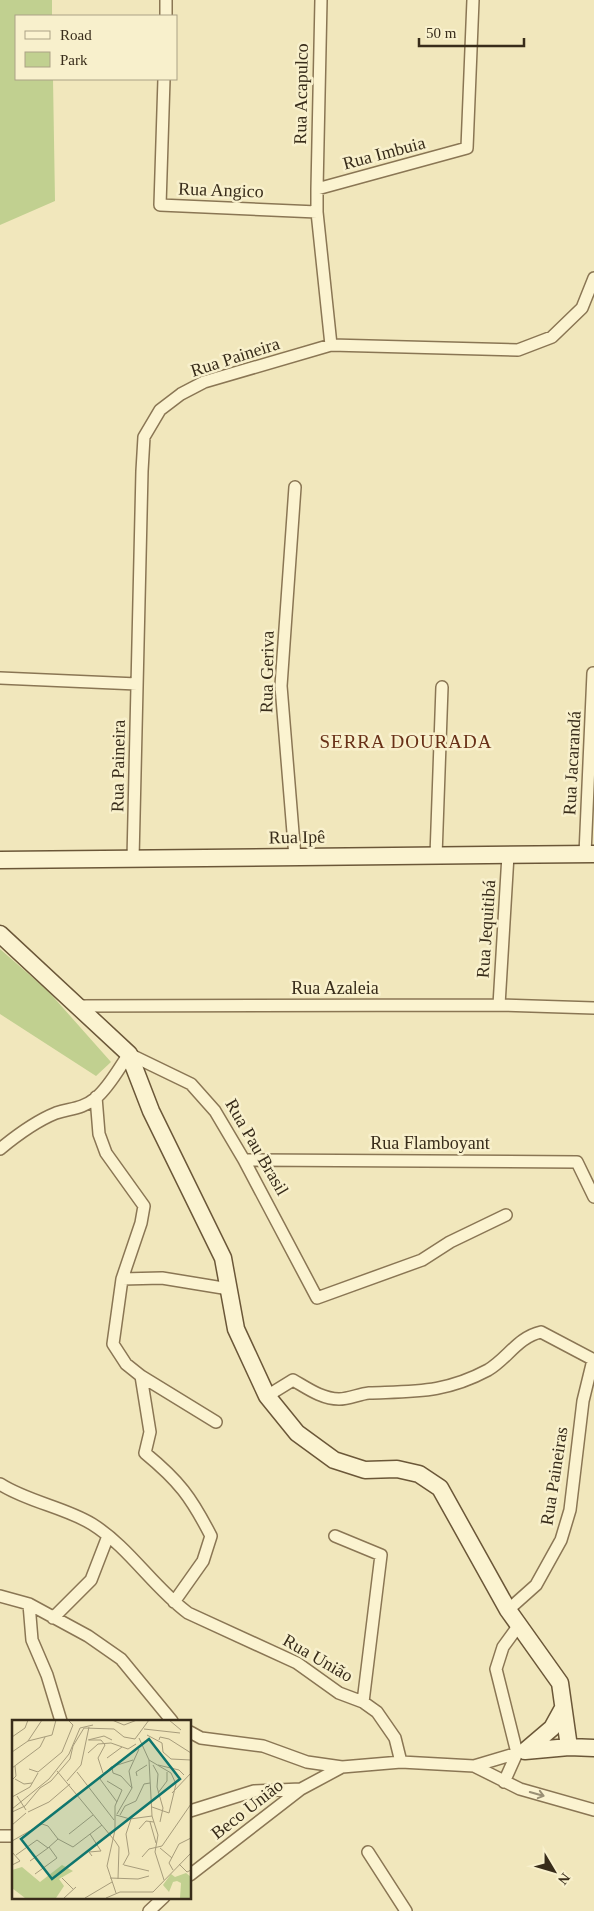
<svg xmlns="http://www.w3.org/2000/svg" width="594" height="1911" font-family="Georgia,serif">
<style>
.green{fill:#c1d090}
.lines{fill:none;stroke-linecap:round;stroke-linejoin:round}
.street-casing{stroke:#8a7654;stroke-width:14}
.secondary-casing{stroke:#6b5738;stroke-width:19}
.street{stroke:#fbf3d0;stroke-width:11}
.secondary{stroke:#fbf3d0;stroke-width:16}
.oneway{stroke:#9a9075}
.labels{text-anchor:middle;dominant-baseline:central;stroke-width:5;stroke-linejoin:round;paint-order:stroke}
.street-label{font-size:18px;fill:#382c1a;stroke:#f8f0cc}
.neighbourhood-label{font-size:19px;letter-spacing:1px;fill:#683017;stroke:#f8f0cc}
.inset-road{fill:none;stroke:#a79c7b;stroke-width:1}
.view{fill:#0f766e;fill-opacity:0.15;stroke:#0f766e;stroke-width:2.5}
.inset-edge{fill:none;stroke:#382c1a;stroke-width:2.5}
</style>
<rect width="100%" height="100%" fill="#f1e7bc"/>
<path class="green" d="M0,0H52V16H16V79H53L55,201L0,225Z
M0,949L48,991L111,1062L96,1076L0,1014Z"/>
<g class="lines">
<g class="street-casing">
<path id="street" d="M166,16V0
M164,79L160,205L317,212
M317,189L321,0
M331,345L317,212V189L467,148L473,0
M295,487L281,686L295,857
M0,678L137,684
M585,854L593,673
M436,856L442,687
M133,859L142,471L144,437L160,410L181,394L204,382L331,345L518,350L552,337L582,308L594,278
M499,1005L508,855
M77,1006L499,1005L594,1008
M96,1097L99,1134L106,1153L144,1206L141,1223L122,1279L113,1344L126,1364L141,1376L150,1432L145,1453C179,1481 191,1497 211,1536L203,1561L174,1602
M0,1149C17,1135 36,1121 56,1113C72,1108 82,1109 96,1098C110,1086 119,1068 129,1054L191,1084L215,1111L244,1160L317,1298L422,1260L450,1242L506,1215
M244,1160L577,1162L594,1197
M122,1279L162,1278L229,1289
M141,1376L216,1422
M267,1396L293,1380C307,1388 322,1399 339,1399C349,1399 359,1394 369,1393C416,1391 445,1393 488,1370C507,1359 518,1337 541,1332L594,1360
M0,1484C28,1502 64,1507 92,1524C129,1547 153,1587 188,1613L297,1663L339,1693L363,1702L377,1712L395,1738L401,1762L474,1766L520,1789L594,1810
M335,1536L381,1555L363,1702
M0,1596L29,1604L88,1636L121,1659L172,1721
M29,1604L32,1640L47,1675L61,1721
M508,1610L536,1585L561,1540L570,1510L583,1401L593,1360
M53,1618L91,1580L108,1536
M190,1732L201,1738L263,1746L307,1762L342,1767
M474,1766L521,1752
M504,1782L517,1753L496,1669L503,1647L519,1625
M190,1811L254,1791L301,1789
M0,1836H14
M368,1852L406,1911
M190,1875L301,1789L342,1767L401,1762
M149,1911L164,1897"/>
</g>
<g class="secondary-casing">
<path id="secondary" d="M0,860L594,854
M0,934L129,1054L151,1111L223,1258L236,1329L267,1396L297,1433L334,1460L365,1470L397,1469L419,1474L440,1488L508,1610L560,1683L569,1747
M525,1751L569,1747L594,1748
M525,1751L552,1728L563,1708"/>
</g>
<use href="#street" class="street"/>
<use href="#secondary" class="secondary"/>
</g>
<defs><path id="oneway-shaft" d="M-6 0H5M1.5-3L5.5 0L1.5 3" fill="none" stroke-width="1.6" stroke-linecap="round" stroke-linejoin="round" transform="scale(1.25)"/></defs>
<use class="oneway" href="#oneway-shaft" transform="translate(537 1794) rotate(16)"/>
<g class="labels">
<g class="street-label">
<text transform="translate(301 94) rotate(-89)">Rua Acapulco</text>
<text transform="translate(384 153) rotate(-15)">Rua Imbuia</text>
<text transform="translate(221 190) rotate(2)">Rua Angico</text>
<text transform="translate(235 357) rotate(-18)">Rua Paineira</text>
<text transform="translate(267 672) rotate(-89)">Rua Geriva</text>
<text transform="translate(572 763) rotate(-87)">Rua Jacarandá</text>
<text transform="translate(118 766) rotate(-89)">Rua Paineira</text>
<text transform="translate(297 837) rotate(-1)">Rua Ipê</text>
<text transform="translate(486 929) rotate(-86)">Rua Jequitibá</text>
<text x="335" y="988">Rua Azaleia</text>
<text x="430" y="1143">Rua Flamboyant</text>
<text transform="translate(257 1147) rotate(60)">Rua Pau Brasil</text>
<text transform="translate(554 1476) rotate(-81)">Rua Paineiras</text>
<text transform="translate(318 1658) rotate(30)">Rua União</text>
<text transform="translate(247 1809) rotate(-38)">Beco União</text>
</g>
<g class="neighbourhood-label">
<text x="406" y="741">SERRA DOURADA</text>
</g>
</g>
<g transform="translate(12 1720)">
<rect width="179" height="179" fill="#f1e7bc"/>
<path d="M50,145L61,151L47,159L52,166L44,178H13L0,168V150L10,147L28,162ZM174,153L179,157V178H168L169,163L165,161L161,162L157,172L151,165L159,154L163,157Z" fill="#c1d090"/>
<path class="inset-road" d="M100,0L112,5L125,0M157,0L169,10M132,9L168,13M135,15L150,23L151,32L159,39L179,40M0,17L13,8L16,0M127,18L137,40L140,96L146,115L143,132L152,160M76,20L92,16L100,20M77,20H89L93,25M147,20L148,17L157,19L179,33M16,21L30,0M0,32L16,21L40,15L44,0M76,33L86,24L99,23L116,29L124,24M95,38L110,27M137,40L159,53L164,64L157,93L140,87M141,45L146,54L145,67L151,88L148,102M146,45L167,50L172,55M0,48L28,27L33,17M100,48L101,53L109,56L120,68M17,49L26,52L50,32L61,5L56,0M45,51L103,121L107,127L106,159M65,52L102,100M91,53L86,38L93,25M125,56L124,52L135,45M3,59L12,64L20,63M0,60L4,56L3,46M55,61L69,45L77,7M95,61L110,70L103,86V110L95,146L104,173M146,73L155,61V52M160,73L179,53M5,76L14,90M0,77L18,67L26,53M105,82L88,59L99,47L121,40M0,89L37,59L57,34L68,8L81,5M0,92L13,86L28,68L39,61L58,39L61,26L72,8L102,9L112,17L123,19L137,0M16,92L37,82L58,64M105,94L120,68L117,51L127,29M104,95L118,99L140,96M108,95L113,86L124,81L132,64L138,63M138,102L144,123M0,105L14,93M127,109L134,101L142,102M57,114L81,95M78,114L89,131L77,132L80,136M0,121L30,104L36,106L46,119L61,127L90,105M148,128L160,138M0,132L8,141L0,145M4,135L25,120L36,128L46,119M130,137L137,129L150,126L179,84M18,141L36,128M167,144L175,152L179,150M111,145L117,134L114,114L119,99M112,145L137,151M161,150L157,143L167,124L179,118M23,154L45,138L37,127M50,158L61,169M98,158L126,159L137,156M52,178L64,167M73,178L100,162M94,178L108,172H141L179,133"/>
<path class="view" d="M137,19L168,59L40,159L9,119Z"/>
<rect width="179" height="179" class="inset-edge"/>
</g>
<rect x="15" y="15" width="162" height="65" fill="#f8f0cc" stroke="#aba285"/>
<rect x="25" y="31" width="25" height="8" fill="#fbf3d0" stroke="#aba285"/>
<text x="60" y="40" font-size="15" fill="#382c1a">Road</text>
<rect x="25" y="52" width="25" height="15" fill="#c1d090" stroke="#aba285"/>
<text x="60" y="65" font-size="15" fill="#382c1a">Park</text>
<g transform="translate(554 1871) rotate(128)" stroke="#f8f0cc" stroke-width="4" paint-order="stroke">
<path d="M0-4L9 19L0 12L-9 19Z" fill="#382c1a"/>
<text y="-8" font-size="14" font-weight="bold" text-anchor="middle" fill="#382c1a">N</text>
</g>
<path d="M419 38v8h105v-8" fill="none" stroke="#382c1a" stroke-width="2.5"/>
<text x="426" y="38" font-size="15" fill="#382c1a" stroke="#f8f0cc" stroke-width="4" paint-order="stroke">50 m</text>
</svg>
